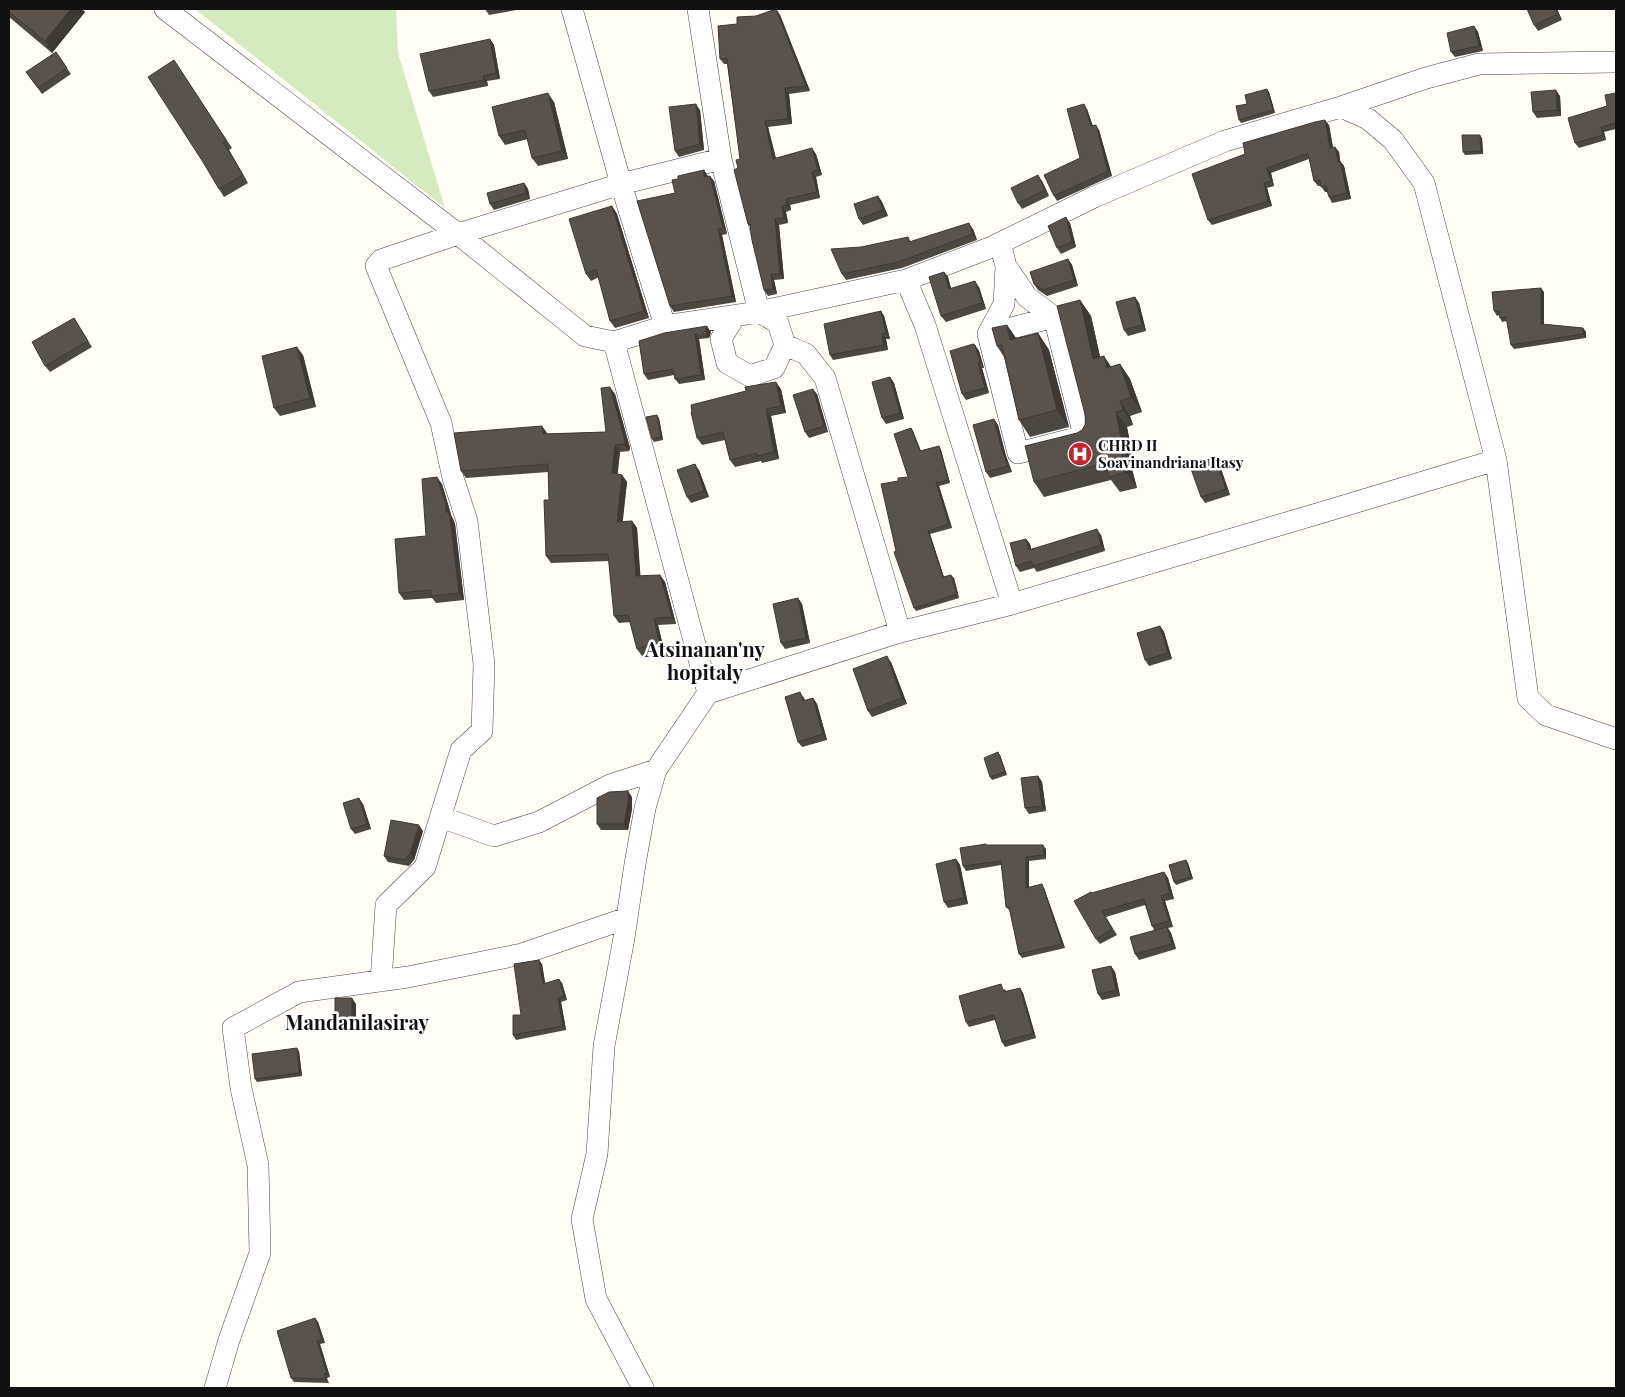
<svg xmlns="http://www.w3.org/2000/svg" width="1625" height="1397" font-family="'Playfair Display',serif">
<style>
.green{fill:#d5ebbd}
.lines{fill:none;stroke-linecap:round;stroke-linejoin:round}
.minor-casing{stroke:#444;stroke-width:22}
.minor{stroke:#fff;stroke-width:21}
.wall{fill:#4d4742}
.shaded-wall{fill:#3f3936}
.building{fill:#5a524d;stroke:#3f3936}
.labels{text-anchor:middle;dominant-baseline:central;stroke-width:5;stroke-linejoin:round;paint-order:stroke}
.poi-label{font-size:15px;font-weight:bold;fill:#111;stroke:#fff;text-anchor:start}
.district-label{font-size:20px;font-weight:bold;fill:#111;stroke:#fff}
</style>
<rect width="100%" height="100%" fill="#fffdf5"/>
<path class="green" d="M195,9H396L398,53L445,208Z"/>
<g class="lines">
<g class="minor-casing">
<path id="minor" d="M165,9L458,234L585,336L614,342L665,326L759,312L906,280L992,247L1094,197L1225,141L1341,107L1426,78L1479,64L1616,62
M572,9L621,184L665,326
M698,9L721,159L759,312L778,323L785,345L774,368L750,376L727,363L721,339L735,316
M1341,107L1368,119L1393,140L1424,183L1496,460L1528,698L1546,715L1616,739
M1000,243L1006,266L1004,304L988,334L1018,453L1084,436L1054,317L1027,297L1006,266
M906,280L925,325L1012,604
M988,334L1054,317
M614,342L708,693
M785,345L806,354L825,378L900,632
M441,817L494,836L539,822L610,785L656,770
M381,981L386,905L425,867L461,750L482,731L484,664L467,521L453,478L441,423L376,266L381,260L458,234L621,184L721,159
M215,1388L229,1340L260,1253L258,1165L241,1088L233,1028L299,992L408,977L522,954L627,918
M643,1388L596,1299L582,1219L597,1154L604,1046L624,938L635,864L645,808L656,770L708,693L900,632L1012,604L1320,513L1496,460"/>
</g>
<use href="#minor" class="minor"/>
</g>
<path class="wall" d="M9,9H82L85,12L52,53L9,17Z
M485,9H522L489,15Z
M776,9L780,15L810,91L789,94L792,124L768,127L776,158L816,154L822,175L816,177L820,198L790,205L791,210L786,212L788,223L779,225L784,279L774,280L777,294L768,296L764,290L751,228L748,224L738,168L740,159L727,64H724L720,59L737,24L756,16Z
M1557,9L1562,20L1538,31L1534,25Z
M1474,26L1478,32L1483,51L1455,57L1451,52Z
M490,39L494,45L500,79L487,81L488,86L433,97L429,91Z
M56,52L71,74L42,94L26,72Z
M174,60L232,148L229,150L248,183L224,197L219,189Z
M1267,89L1269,92L1275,113L1241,123L1239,120L1247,104Z
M1616,93V129L1604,132L1606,140L1579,148L1575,143L1607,106Z
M1560,96L1561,116L1537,118L1533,112Z
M554,102L568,159L538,166L532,158L528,139L505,145L499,136Z
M1087,109L1093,126L1099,130L1112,176L1057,201L1054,196L1080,158Z
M700,110L704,150L679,157L675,151Z
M1329,125L1333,148L1335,147L1339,152L1340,161L1344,166L1351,199L1332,203L1329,197L1327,192H1325L1321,186H1318L1314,181L1309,159L1271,173L1274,186L1267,188L1272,206L1212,225L1208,220L1245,154Z
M1482,138L1483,154L1465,155L1463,152Z
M704,170L708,176L714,181L727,234L722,235L736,302L674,312L670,306Z
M1042,181L1049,196L1022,209L1018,203Z
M524,183L528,189L530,199L494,210L490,204Z
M878,196L882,202L888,216L863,225L859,219Z
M612,206L617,214L649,318L615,328L610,321L599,277L591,281L586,274Z
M1070,223L1076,247L1061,254L1057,248Z
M973,229L977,240L902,268L846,280L842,274L908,237L911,242Z
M1068,259L1072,265L1078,286L1047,296L1038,290L1034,284Z
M944,272L948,277L951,289L979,287L986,309L946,322L941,316Z
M1544,292V324L1583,328L1586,332V338L1514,349L1511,345L1507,321L1502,322L1500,318L1499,315L1497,316L1494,311Z
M1135,297L1139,303L1146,331L1128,336L1124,330Z
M1080,300L1091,316L1100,357L1111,367L1120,364L1130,379L1142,412L1130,416L1133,425L1127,427L1135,469H1132L1137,488L1120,492L1111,480L1044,497L1034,482L1082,430L1085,425Z
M881,311L884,316L890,339H886L888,350L833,360L830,355Z
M74,318L92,347L50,372L45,366Z
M1007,325L1016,338L1038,333L1049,350L1069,427L1030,437L1019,420L1004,357L997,346Z
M711,332L709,338L699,339L705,380L679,384L675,379L674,375L648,380L644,374L639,341Z
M975,345L979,351L984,368H982L989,393L966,400L962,394Z
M303,355L316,407L280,416L274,408Z
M890,377L894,383L904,419L886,424L882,418Z
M781,389L786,413L771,416L779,459L762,463L761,461L735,467L730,460L725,440L702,445L697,438L692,412Z
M615,394L630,448L629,451L620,452L617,474L622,475L627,482L622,522L632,521L637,528L640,576L660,575L665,582L676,624L658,625L664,650L642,656L637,649L630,622L619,623L614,616L609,561L551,563L546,556L549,500L548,472L466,478L461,471L542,426L547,434L606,432Z
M817,394L828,432L809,438L805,432Z
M659,418L663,440L654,442L652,439Z
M994,419L998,425L1006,456L1012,472L990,478L986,472Z
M911,428L913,431L921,451L939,446L941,450L950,483L939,486L952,528L930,534L944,577L954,578L959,598L916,611L914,608L898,481L908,477Z
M1219,463L1230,495L1205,503L1201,497Z
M699,470L709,497L691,503L687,497Z
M442,484L450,511L451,515L453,519L455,524L464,600L436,603L432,598L404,600L399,593L426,536Z
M1101,535L1105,551L1037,572L1034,568L1020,572L1016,566L1026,539L1030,544L1031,549Z
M798,598L802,604L810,643L785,649L781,643Z
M1160,626L1164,632L1172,659L1149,666L1145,660Z
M891,662L907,704L872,717L868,711Z
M804,698L805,701L813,698L817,704L827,740L802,747L798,742Z
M1000,755L1007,775L992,780L990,777Z
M1038,776L1042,782L1046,811L1029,814L1025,808Z
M632,797V809L628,830H601L597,824Z
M363,804L371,829L355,834L351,829Z
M423,831L414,860L409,866L388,862L384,856Z
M986,845L1046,849V859L1029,861V887L1044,888L1065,948L1022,958L1019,954L1010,911L1006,907L1001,865L966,871L963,866Z
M956,859L960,865L968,904L948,908L944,902Z
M1186,860L1188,863L1193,879L1176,885L1174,882Z
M1164,872L1168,878L1174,899L1165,901L1173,927L1168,928L1171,933L1176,949L1139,960L1135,954L1154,930L1152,926L1145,905L1106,917L1117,935L1100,944L1096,939L1092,893Z
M542,964L545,983H562L567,1000L561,1002L566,1030L516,1040L513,1035Z
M1111,966L1115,972L1120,996L1102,1000L1098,994Z
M1020,988L1023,993L1036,1038L1005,1047L1002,1042L995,1020L969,1027L966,1022L1005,989L1006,991Z
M356,1004V1032H339L335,1026Z
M299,1051L302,1076L257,1082L255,1079Z
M315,1318L318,1322L325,1343L320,1344L330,1377L327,1378L329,1383L294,1382L291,1378Z"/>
<path class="shaded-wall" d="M71,9H82L85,12L52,53L45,41Z
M776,9L780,15L810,91L806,86Z
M1556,9H1557L1562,20L1558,14Z
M1474,26L1478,32L1483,51L1479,46Z
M490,39L494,45L500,79L496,73Z
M483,76L487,81L488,86L484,80Z
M785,88L789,94L792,124L788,119Z
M1267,89L1269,92L1275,113L1273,110Z
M1556,90L1560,96L1561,116L1557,110Z
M548,93L554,102L568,159L562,151Z
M696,104L700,110L704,150L700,144Z
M1084,104L1087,109L1094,131L1091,126Z
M1325,120L1329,125L1334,153L1330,148Z
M765,121L768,127L777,164L773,159Z
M1096,125L1099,130L1112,176L1108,171Z
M1601,127L1604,132L1606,140L1603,135Z
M1480,135L1482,138L1483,154L1481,151Z
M223,142L229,150L248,183L243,175Z
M1335,147L1339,152L1341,167L1338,162Z
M812,148L816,154L822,175L818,170Z
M1340,161L1344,166L1351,199L1347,193Z
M1267,168L1271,173L1274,186L1271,181Z
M704,170L707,175L708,183L704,177Z
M812,172L816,177L820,198L817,192Z
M1038,175L1042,181L1049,196L1045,190Z
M710,176L714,181L727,234L723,228Z
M524,183L528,189L530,199L526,193Z
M1264,183L1267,188L1272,206L1268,201Z
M878,196L882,202L888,216L883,210Z
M786,199L790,205L791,210L787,205Z
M612,206L617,214L649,318L644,311Z
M782,206L786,212L788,223L784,218Z
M1066,217L1070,223L1076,247L1072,242Z
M775,219L779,225L784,279L780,274Z
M969,223L973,229L977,240L973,234Z
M718,229L722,235L736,302L732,296Z
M1068,259L1072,265L1078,286L1074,280Z
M944,272L948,277L953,295L949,289Z
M771,274L774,280L777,294L773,289Z
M975,281L979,287L986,309L982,303Z
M1541,288L1544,292V328L1541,324Z
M1135,297L1139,303L1146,331L1142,325Z
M1080,300L1091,316L1104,374L1093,359Z
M881,311L884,316L890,339L886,333Z
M1007,325L1018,341L1010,340Z
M707,326L711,332L709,338L705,332Z
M1583,328L1586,332V338L1583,334Z
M1038,333L1049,350L1069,427L1057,410Z
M695,334L699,339L705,380L701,375Z
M882,334L886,339L888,350L884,345Z
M975,345L979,351L984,368L980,362Z
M297,347L303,355L316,407L310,398Z
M1104,356L1114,371L1107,368Z
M978,363L982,368L989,393L985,388Z
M1120,364L1130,379L1142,412L1131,397Z
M890,377L894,383L904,419L900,413Z
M776,382L781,389L786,413L781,406Z
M610,387L615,394L630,448L629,451L624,444Z
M813,389L817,394L828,432L824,426Z
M1120,401L1130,416L1133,425L1123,410Z
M766,409L771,416L779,459L774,452Z
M1116,412L1127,427L1135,469L1124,454Z
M657,415L659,418L663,440L661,437Z
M994,419L998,425L1006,456L1012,472L1008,466L1002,450Z
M542,426L547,433L548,441L543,434Z
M911,428L913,431L922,455L920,451Z
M615,445L620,452L617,480L612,473Z
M939,446L941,450L950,483L948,480Z
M1122,454L1132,469L1137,488L1126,472Z
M1215,457L1219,463L1230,495L1226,489Z
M695,464L699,470L709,497L704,491Z
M622,475L627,482L622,529L617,522Z
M437,477L442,484L450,511L451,515L453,519L455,524L464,600L459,593L446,512Z
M936,483L939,486L952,528L949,524Z
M632,521L637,528L641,583L636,576Z
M1097,529L1101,535L1105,551L1101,545Z
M928,531L930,534L945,581L943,577Z
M1026,539L1030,544L1033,556L1029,550Z
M660,575L665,582L676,624L672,617Z
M951,575L954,578L959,598L957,594Z
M798,598L802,604L810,643L806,638Z
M654,618L658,625L664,650L659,642Z
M1160,626L1164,632L1172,659L1168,653Z
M887,656L891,662L907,704L902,698Z
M800,692L804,698L807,707L803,701Z
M813,698L817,704L827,740L823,734Z
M998,752L1000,755L1007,775L1005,772Z
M1038,776L1042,782L1046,811L1042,806Z
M628,791L632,797V809L628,830L624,824Z
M359,798L363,804L371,829L367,824Z
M419,825L423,831L414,860L410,854Z
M1043,845L1046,849V859L1044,855Z
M1026,857L1029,861V892L1026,888Z
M956,859L960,865L968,904L964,898Z
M1186,860L1188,863L1193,879L1191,877Z
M1164,872L1168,878L1174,899L1170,893Z
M1042,884L1044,888L1065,948L1062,944Z
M1161,896L1165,901L1173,927L1169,921Z
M1167,927L1171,933L1176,949L1172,944Z
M539,960L542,964L546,988L543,984Z
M1111,966L1115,972L1120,996L1116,990Z
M559,979L562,983L567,1000L564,996Z
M1020,988L1023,993L1036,1038L1033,1033Z
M352,998L356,1004V1032L352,1026Z
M558,998L561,1002L566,1030L563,1026Z
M297,1048L299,1051L302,1076L299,1073Z
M315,1318L318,1322L325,1343L322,1339Z
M317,1341L320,1344L330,1377L327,1373Z"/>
<path class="building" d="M9,9H71L45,41L9,12Z
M776,9L806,86L785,88L788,119L765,121L773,159L812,148L818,170L812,172L817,192L786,199L787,205L782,206L784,218L775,219L780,274H771L773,289L764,290L752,240L750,224H748L734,170L738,168L736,160L740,159L727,58L720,59L718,26L737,24V17L756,16Z
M1527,9H1556L1558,14L1534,25Z
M1474,26L1479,46L1451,52L1447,33Z
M490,39L496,73L483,76L484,80L429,91L420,54Z
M56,52L67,68L38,88L26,72Z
M174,60L226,140L223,142L243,175L219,189L203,162L148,77Z
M1267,89L1273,110L1239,120L1236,106L1247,104L1245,95Z
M1556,90L1557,110L1533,112L1531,92Z
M548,93L562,151L532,158L525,130L499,136L492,107Z
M1616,93V123L1601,127L1603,135L1575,143L1568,118L1607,106L1605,95Z
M696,104L700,144L675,151L669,107Z
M1084,104L1091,126L1096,125L1108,171L1054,196L1044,175L1080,158L1067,109Z
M1325,120L1330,148L1335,147L1338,162L1340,161L1347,193L1329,197L1326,186L1321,187L1320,180L1314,181L1308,153L1267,168L1271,181L1264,183L1268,201L1208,220L1192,174L1245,154L1243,143L1315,122Z
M1462,135H1480L1481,151L1463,152Z
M704,170V177L710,176L723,228L718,229L732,296L670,306L637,201L675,193L672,180L678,179V176Z
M1038,175L1045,190L1018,203L1011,188Z
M524,183L526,193L490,204L487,193Z
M878,196L883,210L859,219L854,204Z
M612,206L644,311L610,321L596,269L586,274L569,219Z
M1066,217L1072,242L1057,248L1048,226Z
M969,223L973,234L898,262L842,274L831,249L861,247L908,237L909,242Z
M1068,259L1074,280L1043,290L1034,284L1030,272Z
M944,272L949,289L975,281L982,303L941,316L929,277Z
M1541,288V324L1583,328V334L1511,345L1506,317L1500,318L1499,311H1494L1492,292Z
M1135,297L1142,325L1124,330L1116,302Z
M1080,300L1093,359L1104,356L1107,368L1120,364L1131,397L1120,401L1123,410L1116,412L1124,454H1122L1126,472L1109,477L1105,463L1034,482L1025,446L1077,433L1082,430L1085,425L1086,418L1057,306Z
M881,311L886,333L882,334L884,345L830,355L824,324Z
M74,318L88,341L45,366L32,342Z
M1007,325L1010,340L1038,333L1057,410L1019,420L1002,345L997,346L992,328Z
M707,326L705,332L695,334L701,375L675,379L673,369L644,374L639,341L664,333Z
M973,344L975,345L980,362L978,363L985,388L962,394L950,351Z
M297,347L310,398L274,408L262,356Z
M890,377L900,413L882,418L872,382Z
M776,382L781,406L766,409L774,452L757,456V453L730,460L723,432L697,438L691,412H692L691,405L746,391L745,387Z
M610,387L625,441L624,444L615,445L612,473L622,475L617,522L632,521L636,576L660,575L672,617L654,618L659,642L637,649L628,615L614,616L608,554L546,556L544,500H549L548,464L461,471L454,433L542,426L543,434L606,432L601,388Z
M813,389L824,426L805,432L793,395Z
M657,415L661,437L652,439L646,417Z
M994,419L1002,450L1008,466L986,472L973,425Z
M911,428L920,451L939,446L948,480L936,483L949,524L928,531L943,577L951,575L957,594L914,608L894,552L896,551L881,484L898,481V478L908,477L894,434Z
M1215,457L1226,489L1201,497L1190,466Z
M695,464L704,491L687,497L677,470Z
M437,477L446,504V512H448L450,517L459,593L431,596V590L399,593L395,539L426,536L422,479Z
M1097,529L1101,545L1033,566L1031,561L1016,566L1010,543L1026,539L1029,550Z
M798,598L806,638L781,643L773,604Z
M1160,626L1168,653L1145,660L1137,633Z
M887,656L902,698L868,711L853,669Z
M800,692L803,701L813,698L823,734L798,742L785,697Z
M998,752L1005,772L990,777L984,758Z
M1038,776L1042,806L1025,808L1021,778Z
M628,791V803L624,824H597V798L609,792Z
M359,798L367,824L351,829L343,803Z
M391,820L419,825L410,854L405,860L384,856Z
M986,844V845H1043L1044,855L1026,857V888L1042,884L1062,944L1019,954L1009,907H1006L1001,861L963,866L960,848Z
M956,859L964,898L944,902L936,864Z
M1186,860L1191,877L1174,882L1169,865Z
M1164,872L1170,893L1161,896L1169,921L1152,926L1144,899L1102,911L1112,929L1096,939L1074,901L1091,892L1092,893Z
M1167,927L1172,944L1135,954L1130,937Z
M539,960L543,984L559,979L564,996L558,998L563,1026L513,1035V1015H521L514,964Z
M1111,966L1116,990L1098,994L1092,970Z
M1001,984L1004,992L1020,988L1033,1033L1002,1042L994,1015L966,1022L959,996Z
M335,998H352V1026H335Z
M297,1048L299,1073L255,1079L252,1054Z
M315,1318L322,1339L317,1341L327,1373L324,1374L326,1379L291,1378L277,1331Z"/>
<defs>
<g id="hospital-disc" transform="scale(1.25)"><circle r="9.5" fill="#c4262e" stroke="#fff"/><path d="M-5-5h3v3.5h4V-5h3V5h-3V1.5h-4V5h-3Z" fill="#fff"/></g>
</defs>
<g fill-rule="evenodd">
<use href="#hospital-disc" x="1080" y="454"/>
</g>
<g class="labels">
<g class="poi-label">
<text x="1098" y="445">CHRD II<tspan x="1098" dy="17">Soavinandriana Itasy</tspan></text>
</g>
<g class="district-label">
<text x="705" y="648">Atsinanan'ny<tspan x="705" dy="23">hopitaly</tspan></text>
<text x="357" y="1021">Mandanilasiray</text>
</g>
</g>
<rect width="1625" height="1397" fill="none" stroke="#111111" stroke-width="20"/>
</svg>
